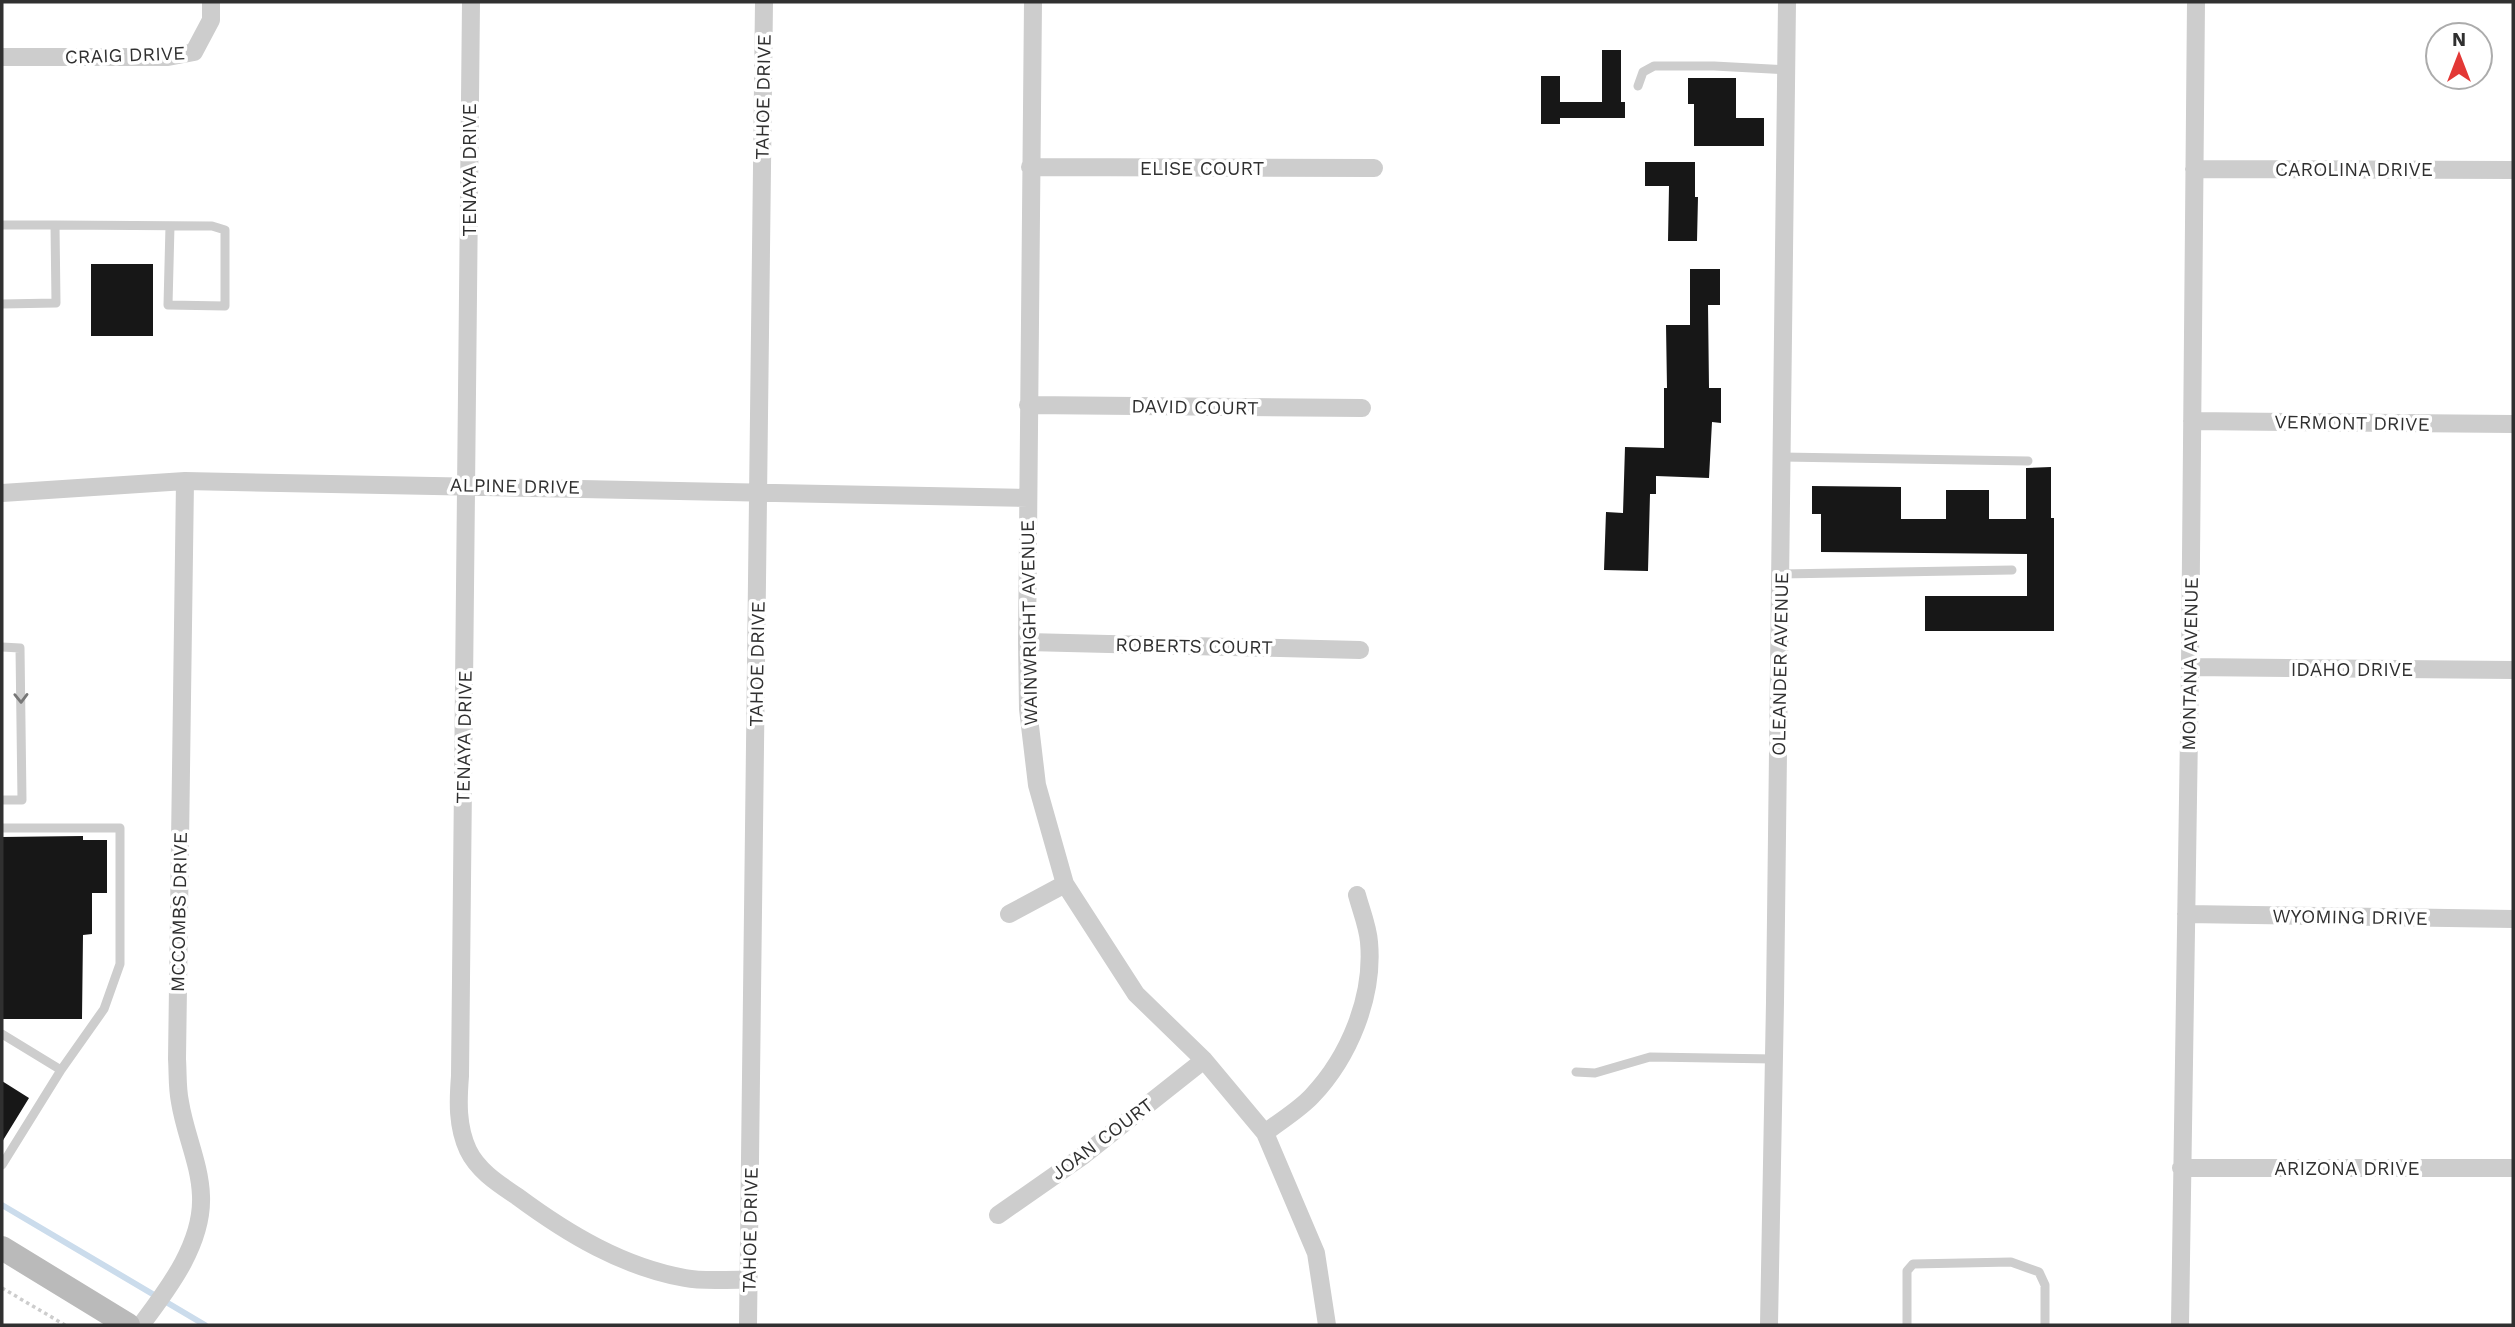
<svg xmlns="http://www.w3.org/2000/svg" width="2515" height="1327" font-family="'Work Sans',sans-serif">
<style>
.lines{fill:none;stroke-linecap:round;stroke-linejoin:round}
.stream{stroke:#cbdcec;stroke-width:6}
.building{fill:#171717}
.path{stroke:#cdcdcd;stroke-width:3.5;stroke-dasharray:3.5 3.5;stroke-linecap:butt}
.lane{stroke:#cdcdcd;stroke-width:9}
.street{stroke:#cdcdcd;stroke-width:18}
.secondary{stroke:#bababa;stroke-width:24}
.oneway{stroke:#777}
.labels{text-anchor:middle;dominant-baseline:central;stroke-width:7;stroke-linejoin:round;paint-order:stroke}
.street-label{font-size:19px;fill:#303030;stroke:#fff}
</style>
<rect width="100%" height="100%" fill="#fff"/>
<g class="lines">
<path class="stream" d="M2,1205L205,1325"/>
</g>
<path class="building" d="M1602,50H1621V102H1625V118H1560V124H1541V76H1560V102H1602Z
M1688,78H1736V118H1764V146H1694V104H1688Z
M1645,162H1695V197H1698L1697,241H1668L1669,186H1645Z
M91,264H153V336H91Z
M1690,269H1720V305H1708L1709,388H1721V423L1712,422L1709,478L1656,476V494H1650L1648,571L1604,570L1606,512L1623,513L1625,447L1664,448V388H1667L1666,325H1690Z
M2051,467V518H2054V631H1925V596H2027V554L1821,552V514H1812V486L1901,487V519H1946V490H1989V519H2026V468Z
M83,836V840H107V893H92V934L83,935L82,1019H2V837Z
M2,1081L29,1098L2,1142Z"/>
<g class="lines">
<path class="path" d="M2,1288L65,1325"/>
<path class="lane" d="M1638,86L1643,72L1654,66H1714L1787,70
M2,225H55
M2,304L56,303L55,225L212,226L225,230V306L168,305L170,226
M1782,457L2028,461
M1781,574L2012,570
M2,647L20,648L22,800H2
M2,828H120V964L104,1009L61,1070L2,1034
M1576,1072L1595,1073L1650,1057L1774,1059
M2,1165L61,1070
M1907,1325V1271L1913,1264L2011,1262L2039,1272L2045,1285V1325"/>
<path class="street" d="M471,2L460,1076C458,1101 457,1126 468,1150C478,1171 499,1184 518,1197C568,1234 623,1267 685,1278C705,1282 728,1279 749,1280
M1033,2L1027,642L1028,709L1037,785L1065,884L1136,994L1204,1060L1265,1133L1316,1253L1327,1325
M2,57H168L194,52L211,20V2
M1030,167L1374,168
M2194,169L2513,170
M1028,405L1362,408
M2192,421L2513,424
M2,493L185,481L1028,498
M1027,642L1360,650
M2190,667L2513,670
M1009,914L1065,884
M2186,914L2513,919
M1265,1133C1280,1121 1299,1110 1312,1096C1349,1057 1374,997 1369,942C1368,927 1361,910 1357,895
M2181,1168H2513
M998,1215L1084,1155L1204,1060
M141,1325C168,1289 203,1244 201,1196C200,1164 185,1134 180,1102C177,1088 178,1074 177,1059L185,481
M748,1325L764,2
M1769,1325L1775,1002L1787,2
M2180,1325L2190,667L2196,2"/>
<path class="secondary" d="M2,1248L128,1325"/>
</g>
<defs><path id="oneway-chevron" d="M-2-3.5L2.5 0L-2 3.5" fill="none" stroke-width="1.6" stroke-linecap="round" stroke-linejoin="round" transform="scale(1.75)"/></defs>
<use class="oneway" href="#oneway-chevron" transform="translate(21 698) rotate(89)"/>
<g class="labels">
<g class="street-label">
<text transform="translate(125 55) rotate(-2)">CRAIG DRIVE</text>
<text transform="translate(763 97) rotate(-89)">TAHOE DRIVE</text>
<text x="1202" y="168">ELISE COURT</text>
<text x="2354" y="169">CAROLINA DRIVE</text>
<text transform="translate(469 170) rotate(-90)">TENAYA DRIVE</text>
<text transform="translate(1195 407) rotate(1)">DAVID COURT</text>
<text transform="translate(2352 423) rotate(1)">VERMONT DRIVE</text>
<text transform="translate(515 486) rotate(1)">ALPINE DRIVE</text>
<text transform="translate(1029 623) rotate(-91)">WAINWRIGHT AVENUE</text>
<text transform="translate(1194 646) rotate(1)">ROBERTS COURT</text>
<text transform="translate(757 664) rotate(-89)">TAHOE DRIVE</text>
<text transform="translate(1780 664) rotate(-89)">OLEANDER AVENUE</text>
<text transform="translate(2190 664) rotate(-89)">MONTANA AVENUE</text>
<text x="2352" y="669">IDAHO DRIVE</text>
<text transform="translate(464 737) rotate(-89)">TENAYA DRIVE</text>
<text transform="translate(179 912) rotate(-89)">MCCOMBS DRIVE</text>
<text transform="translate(2350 917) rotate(1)">WYOMING DRIVE</text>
<text transform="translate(1102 1139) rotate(-37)">JOAN COURT</text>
<text x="2347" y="1168">ARIZONA DRIVE</text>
<text transform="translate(750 1230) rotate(-89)">TAHOE DRIVE</text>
</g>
</g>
<rect width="2515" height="1327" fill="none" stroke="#303030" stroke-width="7"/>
<g transform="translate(2459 56)"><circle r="33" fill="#ffffff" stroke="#acacac" stroke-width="2"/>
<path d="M0-5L12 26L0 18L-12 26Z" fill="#e33836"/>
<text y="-10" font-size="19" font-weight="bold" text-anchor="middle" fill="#303030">N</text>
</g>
</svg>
